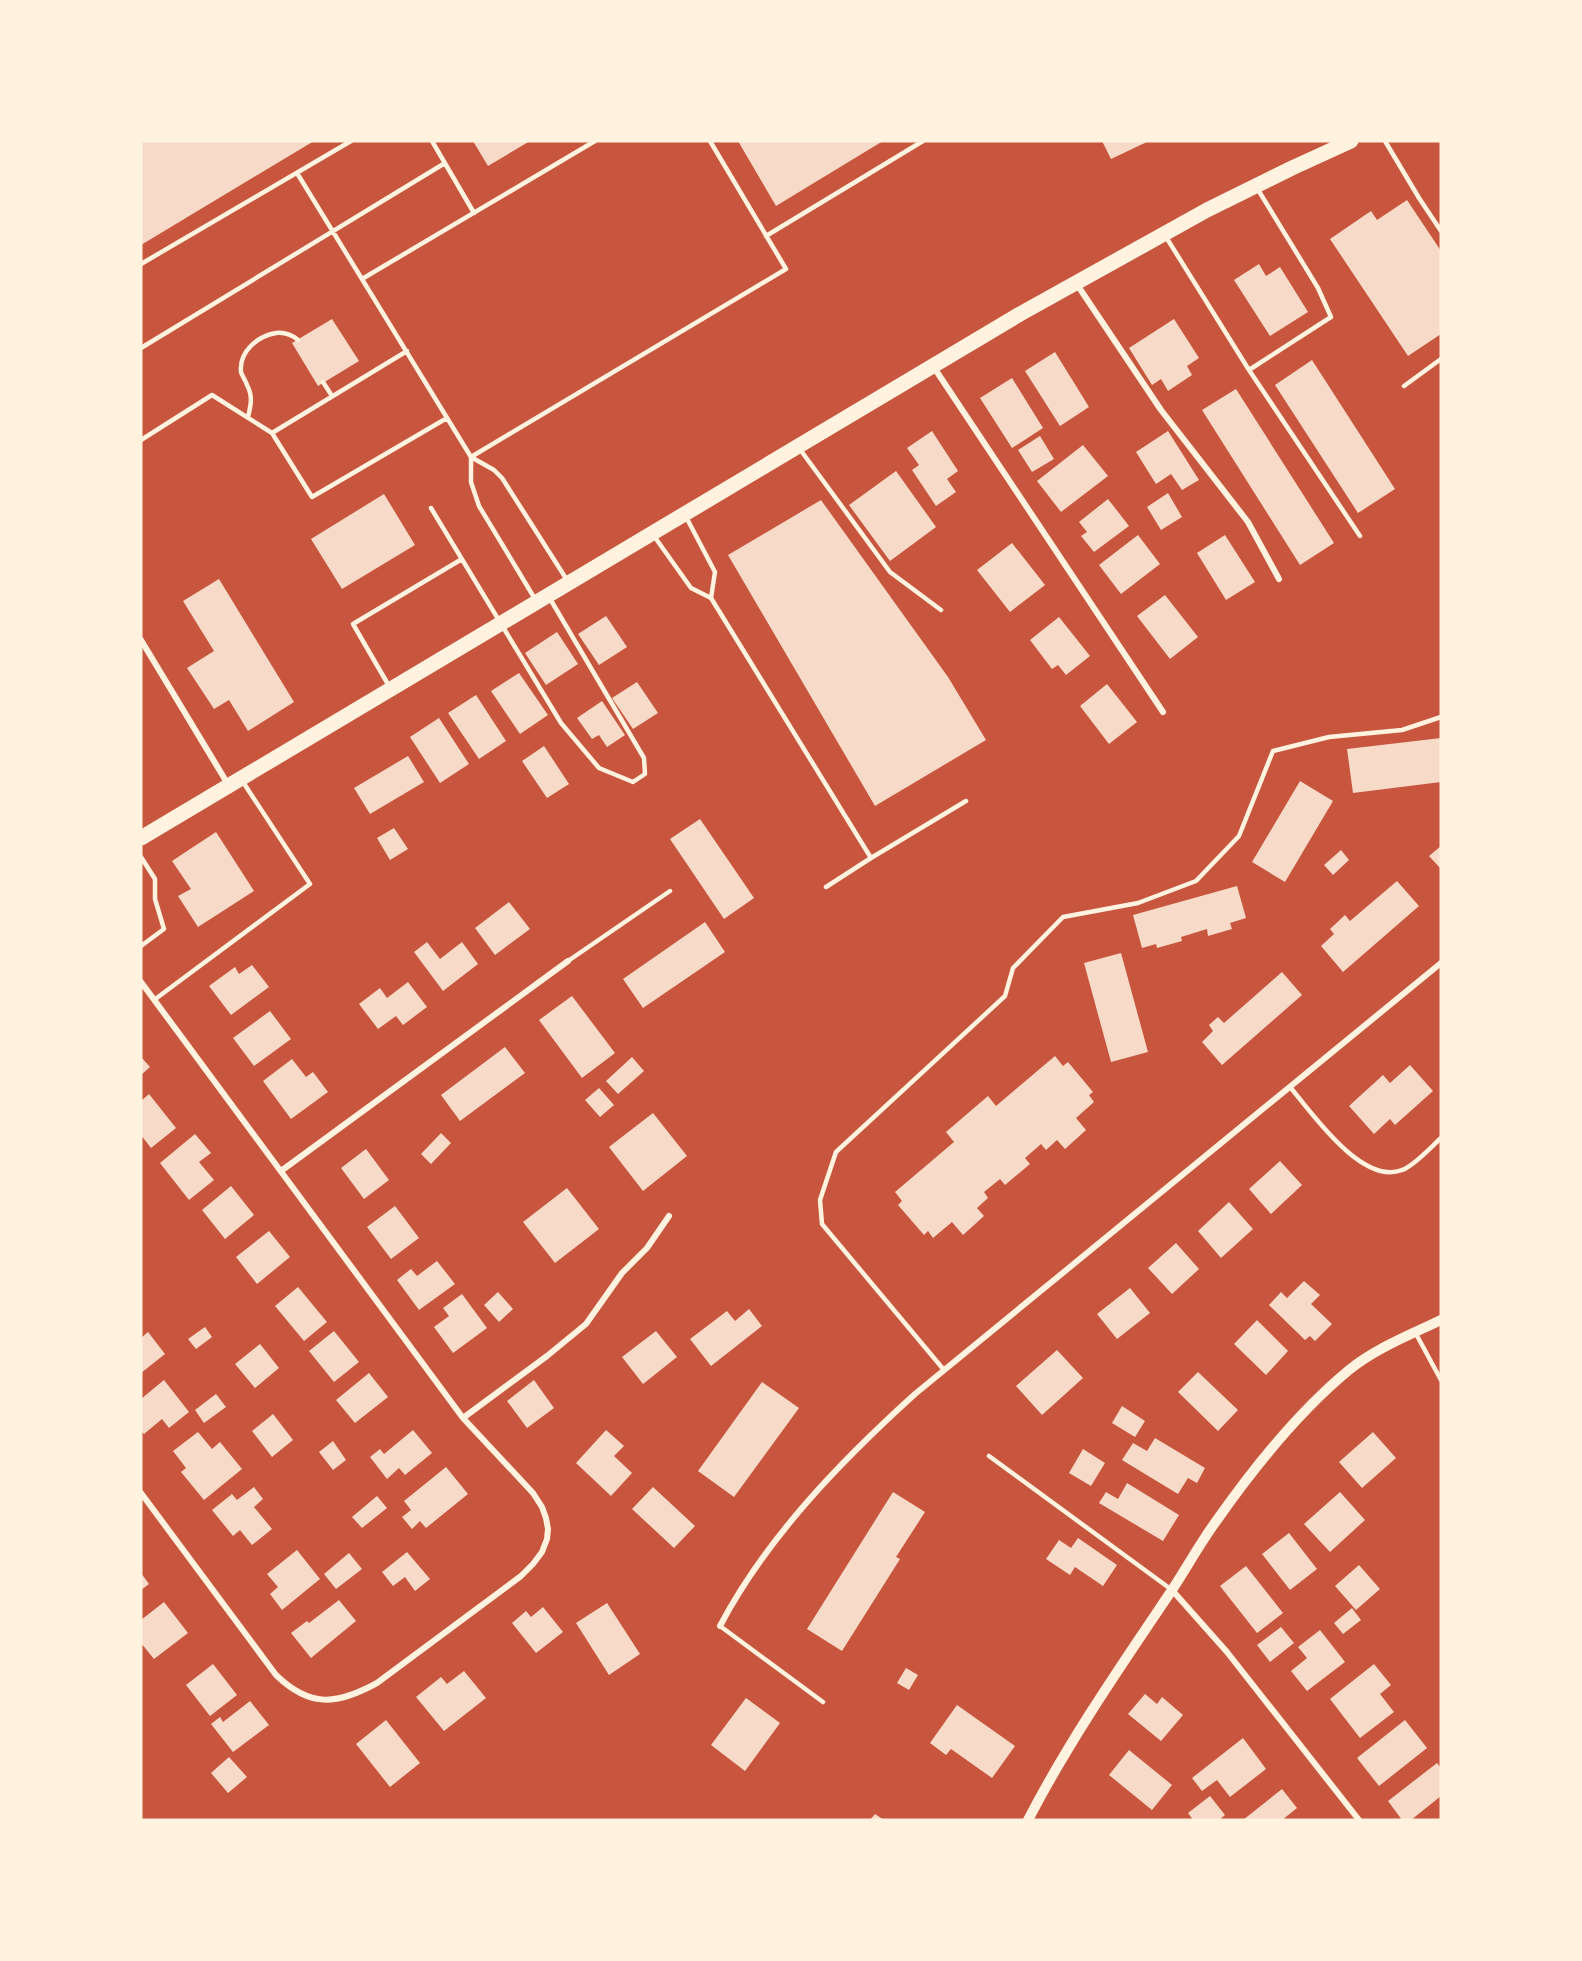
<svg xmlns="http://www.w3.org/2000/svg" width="1582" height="1961" font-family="'Roboto Condensed',sans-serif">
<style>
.building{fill:#f7dbc8}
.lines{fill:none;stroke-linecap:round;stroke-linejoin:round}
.service{stroke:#fff3e0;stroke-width:4.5}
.minor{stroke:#fff3e0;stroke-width:6}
.tertiary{stroke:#fff3e0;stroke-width:10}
.primary{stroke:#fff3e0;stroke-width:15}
</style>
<rect width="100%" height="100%" fill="#c8553d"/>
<path class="building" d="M141,141H314L141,245Z
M473,141H530L488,166Z
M738,141H883L776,206Z
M1102,141H1149L1111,159Z
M1407,200L1441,251V334L1408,356L1330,239L1371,211L1377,220Z
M1259,264L1266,276L1280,267L1308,312L1270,336L1234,280Z
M332,319L359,361L318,386L292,343Z
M1174,319L1199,358L1187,366L1192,375L1168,391L1161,379L1152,385L1129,348Z
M1055,352L1089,407L1060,426L1025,371Z
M1312,360L1395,489L1358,513L1275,385Z
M1012,378L1043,428L1012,448L980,398Z
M1236,389L1334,543L1300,565L1202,410Z
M932,431L958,471L947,479L956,492L936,506L912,470L919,465L907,448Z
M1168,431L1199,480L1182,490L1171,474L1156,484L1136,452Z
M1040,436L1054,459L1032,472L1018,450Z
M1083,445L1108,476L1061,512L1037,481Z
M896,471L936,527L890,561L849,505Z
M1168,493L1182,517L1161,530L1147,507Z
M384,494L415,545L342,589L311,539Z
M1108,499L1129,526L1094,552L1081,536L1087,532L1079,522Z
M821,500L948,677L986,740L875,806L728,555Z
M1138,535L1160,564L1121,594L1099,565Z
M1225,535L1255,582L1226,600L1197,553Z
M1012,543L1045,585L1010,612L977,570Z
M219,579L294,702L248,731L229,700L214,709L187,668L214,651L183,601Z
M1165,595L1198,637L1170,659L1137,616Z
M606,616L627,647L599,665L578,634Z
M1059,617L1090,656L1066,675L1058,665L1052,669L1030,640Z
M557,632L578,664L546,685L525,653Z
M519,673L548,715L520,734L491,691Z
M637,682L658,713L633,729L612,698Z
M1107,684L1137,722L1109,744L1080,706Z
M476,695L506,741L479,759L448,713Z
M602,701L625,735L607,747L599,735L592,739L577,718Z
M439,718L469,764L440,783L410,737Z
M1441,738V782L1353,793L1347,749Z
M544,746L569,784L547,798L522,761Z
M408,756L424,782L370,814L354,788Z
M1300,781L1333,801L1285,882L1252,862Z
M700,819L754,898L724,919L670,839Z
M394,828L408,849L390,860L377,838Z
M216,832L254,891L198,927L178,896L191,889L172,861Z
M1441,846V869L1429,856Z
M1341,850L1349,860L1333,875L1324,865Z
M1397,881L1419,906L1343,972L1321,946L1334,934L1330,929L1345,915L1350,921Z
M1237,886L1246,918L1230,923L1232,929L1208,936L1207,929L1181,937L1182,941L1157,948L1156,944L1142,948L1133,915Z
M509,902L530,929L495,955L475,928Z
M705,922L725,952L643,1008L623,979Z
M427,942L440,959L462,942L478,964L443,991L414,952Z
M1121,953L1148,1052L1111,1062L1084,963Z
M252,965L269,987L231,1015L209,986L235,967L239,974Z
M1282,972L1302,995L1222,1065L1202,1042L1213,1031L1209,1025L1218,1017L1224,1023Z
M408,982L427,1007L403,1025L396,1016L378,1029L359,1004L380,988L387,998Z
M572,996L615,1053L582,1078L539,1020Z
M270,1011L291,1039L254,1066L233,1038Z
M505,1047L525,1073L460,1121L441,1095Z
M1055,1056L1063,1066L1068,1062L1093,1092L1089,1095L1094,1102L1076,1118L1086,1130L1065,1149L1057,1140L1046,1150L1041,1144L1025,1158L1030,1164L1005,1185L1000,1179L984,1192L988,1198L977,1208L984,1216L963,1235L952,1222L933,1238L928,1231L924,1235L898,1205L902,1201L895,1192L954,1142L946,1132L988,1096L996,1106Z
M141,1057L150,1067L141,1075Z
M632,1057L644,1071L618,1094L606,1081Z
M292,1059L306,1077L313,1072L328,1092L291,1119L263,1081Z
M1410,1065L1433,1091L1395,1125L1390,1119L1374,1134L1349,1106L1383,1075L1390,1083Z
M599,1088L614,1105L600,1117L585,1100Z
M149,1094L176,1128L151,1148L141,1135V1101Z
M653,1113L687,1156L643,1191L609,1147Z
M441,1133L451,1143L431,1164L421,1154Z
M195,1134L211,1153L199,1162L214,1180L189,1200L160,1163Z
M366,1149L389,1180L364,1199L341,1168Z
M1280,1161L1302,1185L1271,1214L1249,1189Z
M231,1186L254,1215L225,1239L202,1210Z
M567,1188L599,1229L555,1263L523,1222Z
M1229,1202L1253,1229L1221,1258L1198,1231Z
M395,1206L419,1238L391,1259L367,1227Z
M269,1231L290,1257L257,1284L236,1257Z
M1176,1243L1199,1269L1172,1294L1148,1268Z
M437,1261L455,1284L419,1310L397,1280L411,1269L417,1276Z
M1304,1281L1320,1295L1311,1304L1332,1324L1315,1341L1310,1336L1305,1340L1269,1305L1281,1292L1287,1298Z
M298,1287L327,1322L304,1341L275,1306Z
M1130,1288L1150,1313L1117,1339L1097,1314Z
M498,1292L513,1309L499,1322L484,1305Z
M462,1294L487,1328L453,1353L434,1327L449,1316L443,1308Z
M749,1309L762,1326L711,1366L690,1339L727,1311L735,1321Z
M1257,1320L1288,1351L1266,1375L1234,1344Z
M205,1327L212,1337L196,1349L188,1339Z
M334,1331L359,1362L334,1382L309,1351Z
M656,1331L677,1357L643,1384L622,1357Z
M148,1332L165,1354L141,1373V1338Z
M260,1344L279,1368L255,1388L235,1364Z
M1057,1350L1083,1378L1042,1415L1016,1386Z
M1198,1372L1238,1410L1218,1431L1178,1392Z
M369,1373L388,1397L355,1423L336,1400Z
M164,1380L189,1412L169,1428L162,1419L144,1434L141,1431V1399Z
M534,1380L554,1408L527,1428L507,1401Z
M762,1382L799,1408L734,1497L698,1471Z
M216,1394L226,1407L204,1423L195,1410Z
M1122,1406L1145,1421L1135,1437L1112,1423Z
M273,1414L293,1440L272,1457L252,1431Z
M413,1430L432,1453L405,1475L399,1468L387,1479L370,1457L380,1449L384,1454Z
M606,1430L624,1446L614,1456L632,1473L611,1496L576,1463Z
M198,1432L212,1449L220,1442L242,1469L204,1500L181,1472L186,1468L173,1451Z
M1373,1432L1396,1458L1362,1488L1339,1462Z
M1155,1438L1205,1468L1197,1483L1188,1478L1178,1494L1122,1460L1133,1443L1147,1451Z
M333,1441L346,1460L333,1470L319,1452Z
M1083,1449L1105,1463L1091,1486L1069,1473Z
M446,1467L468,1494L426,1528L420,1521L412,1529L402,1517L411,1510L404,1501Z
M1127,1483L1179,1515L1163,1541L1099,1503L1106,1492L1118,1499Z
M254,1487L263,1499L254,1507L272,1529L252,1545L240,1530L233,1536L212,1510L232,1494L237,1500Z
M653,1487L695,1526L674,1548L632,1509Z
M893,1492L925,1512L896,1557L900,1559L842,1651L807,1629Z
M1340,1492L1365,1520L1330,1552L1304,1524Z
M377,1496L387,1508L362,1528L352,1517Z
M1289,1533L1317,1569L1290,1590L1262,1554Z
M1078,1538L1117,1565L1103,1586L1075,1567L1070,1575L1046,1559L1059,1540L1071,1548Z
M297,1550L320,1579L282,1610L270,1594L278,1587L267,1574Z
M407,1552L430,1579L415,1591L405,1577L393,1586L382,1572Z
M349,1553L362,1569L336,1589L324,1574Z
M1359,1565L1380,1589L1356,1610L1335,1586Z
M1246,1566L1283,1613L1257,1633L1220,1586Z
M141,1573L149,1584L141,1590Z
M339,1600L356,1621L311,1658L291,1633L307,1621L309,1623Z
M164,1602L188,1633L154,1659L141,1643V1620Z
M607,1603L640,1654L609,1675L576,1623Z
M543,1607L563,1632L536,1653L512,1623L526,1611L531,1617Z
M1352,1608L1361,1620L1343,1634L1334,1623Z
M1281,1627L1294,1643L1270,1662L1257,1645Z
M1320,1630L1345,1662L1307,1691L1291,1671L1307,1658L1298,1647Z
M213,1664L237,1695L210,1716L186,1685Z
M1374,1664L1391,1685L1380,1694L1394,1712L1360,1738L1330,1699Z
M906,1668L918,1675L909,1690L897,1683Z
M464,1671L486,1698L444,1731L416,1697L441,1677L447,1684Z
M1145,1694L1157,1704L1162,1697L1183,1715L1161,1741L1128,1714Z
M746,1698L780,1723L745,1771L711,1745Z
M250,1701L269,1725L233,1752L211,1724L220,1717L223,1722Z
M957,1705L1015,1746L992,1778L951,1749L946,1755L930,1743Z
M386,1720L420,1763L390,1787L356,1744Z
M1405,1720L1427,1748L1379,1786L1357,1758Z
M1243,1738L1266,1769L1230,1797L1217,1780L1202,1791L1192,1778Z
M1129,1750L1172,1785L1152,1810L1109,1775Z
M229,1757L247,1777L228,1793L211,1773Z
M1437,1763L1441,1768V1796L1411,1820H1402L1388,1801Z
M1282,1789L1297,1808L1282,1820H1243Z
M1210,1796L1225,1815L1219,1820H1193L1188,1813Z
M875,1814L884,1820H870Z"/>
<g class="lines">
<path class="service" d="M432,141L474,213
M1385,141L1419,198L1441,231
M297,173L471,457L494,470L502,478L567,580
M766,236L923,141
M1166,237L1249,370L1360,536
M141,264L351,141
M362,279L595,141
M141,348L445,163
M1249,370L1331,317L1318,288L1257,188
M323,382L332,396
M1404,386L1441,359
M248,417C251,405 253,396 247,385C246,381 242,376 241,372C239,351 258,336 276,333C285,332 291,334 298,340
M272,433L407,351
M141,440L212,395L272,433L312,497L447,418
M799,448L890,572L941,610
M471,457L786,269L710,141
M471,457V482L479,506L535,599
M431,508L561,723L599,768L633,782L645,774L644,758L549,597
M685,515L715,572L711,598
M654,536L691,588L711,598L871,858L966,801
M389,686L353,624L462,559
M141,857L155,879V899L164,929L141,946
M826,887L871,858
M568,961L670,891
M154,1000L310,884L243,782
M1290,1087C1312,1113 1362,1186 1402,1170C1414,1166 1431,1147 1441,1138
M1415,1332L1441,1380
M944,1370L822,1224L820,1200L836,1152L1005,996L1013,968L1063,917L1138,903L1196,881L1239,836L1273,751L1329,737L1402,730L1441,717
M989,1456L1172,1590
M720,1626L823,1702"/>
<path class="minor" d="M1076,283L1161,410L1248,522L1279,579
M933,366L1163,712
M141,640L229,786
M141,982L463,1418L533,1493L542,1507L546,1518L548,1529L547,1539L542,1552L533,1564L521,1576L377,1683C337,1705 310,1708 276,1675L141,1493
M281,1171L568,961
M463,1418L547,1356L586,1324L622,1273L647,1248L669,1216
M1172,1590L1227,1652L1359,1820
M720,1626C767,1537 841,1461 915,1394L1441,963"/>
<path class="tertiary" d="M1028,1820C1069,1741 1120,1667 1170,1593C1186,1569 1200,1543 1217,1520C1255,1466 1298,1412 1349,1370C1376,1348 1410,1335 1441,1320"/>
<path class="primary" d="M141,838L1020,314L1207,210L1292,168L1351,141"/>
</g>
<rect width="1582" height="1961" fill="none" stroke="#fff3e0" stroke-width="285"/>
</svg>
